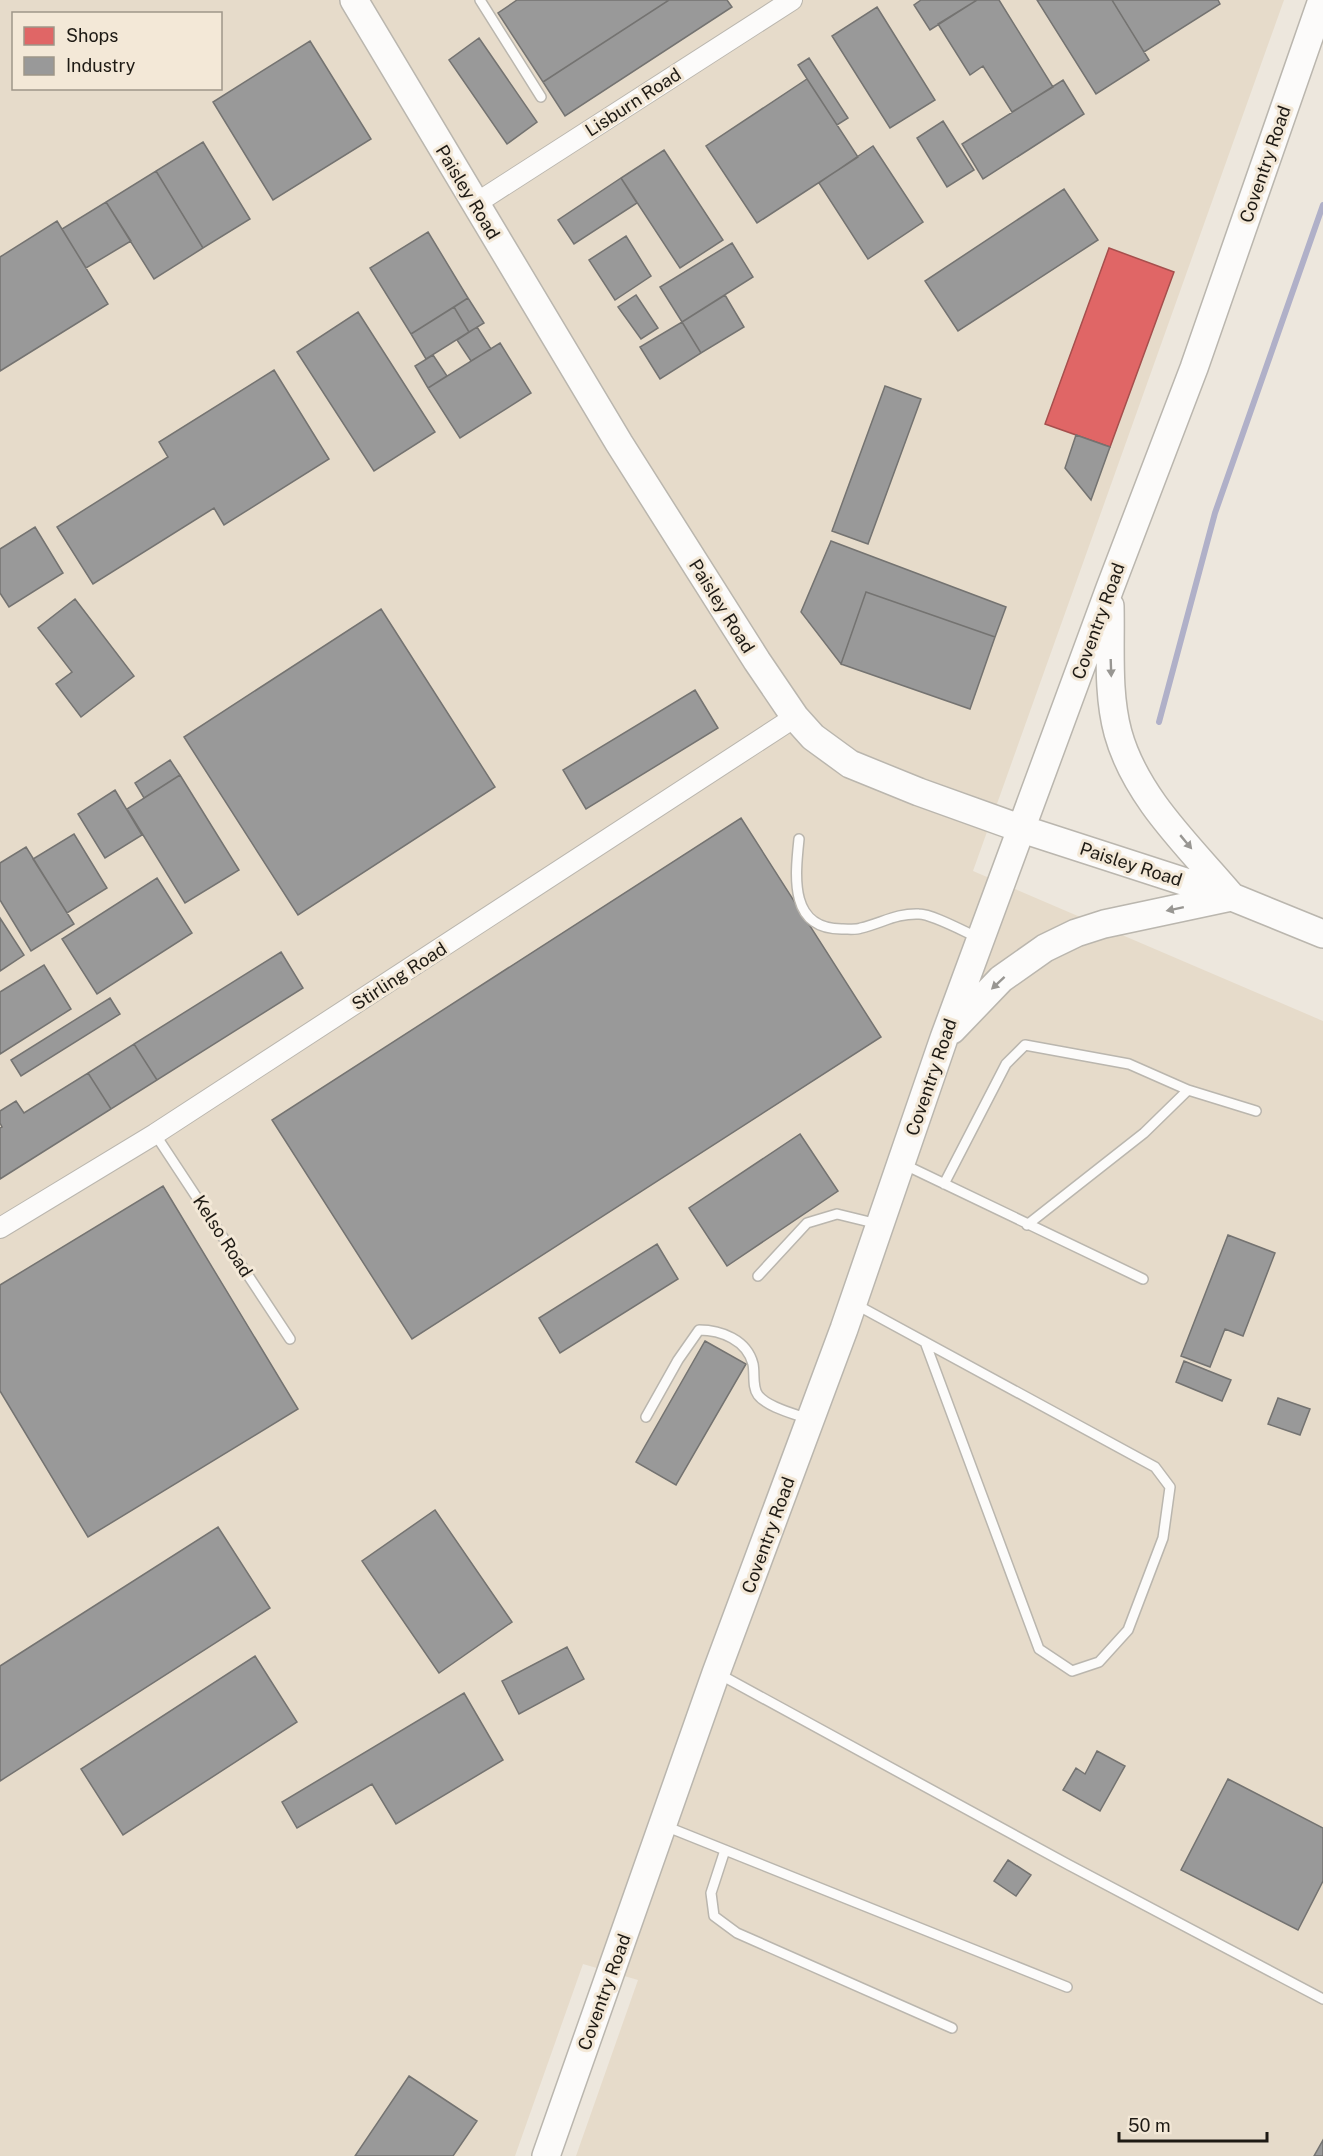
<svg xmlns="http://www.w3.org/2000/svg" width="1323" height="2156" font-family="'Public Sans',sans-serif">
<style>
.built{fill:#e6dbca;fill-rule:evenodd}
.shops{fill:#e06666;stroke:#a64f4d;stroke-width:1.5}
.industry{fill:#999;stroke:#747371;stroke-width:1.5}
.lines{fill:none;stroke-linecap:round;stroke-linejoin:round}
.stream{stroke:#b0b0c8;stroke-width:6}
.lane-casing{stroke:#bab6ae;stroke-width:12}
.street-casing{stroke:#bab6ae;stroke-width:22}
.secondary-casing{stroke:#bab6ae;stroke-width:30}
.lane{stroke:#fcfbfa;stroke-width:9}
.street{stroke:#fcfbfa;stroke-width:20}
.secondary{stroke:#fcfbfa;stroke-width:27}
.oneway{fill:#989692}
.labels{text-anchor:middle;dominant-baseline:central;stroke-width:6;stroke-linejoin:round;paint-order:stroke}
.street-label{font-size:18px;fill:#1e1a14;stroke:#f3e8d7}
</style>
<rect width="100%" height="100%" fill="#ede7dd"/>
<path class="built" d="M0,0H1284L973,871L1323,1021V2156H576L638,1980L583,1964L515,2156H0ZM14,14H220V88H14Z"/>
<path class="shops" d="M1109,248L1174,272L1110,447L1045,424Z"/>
<path class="industry" d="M517,0H669L543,82L498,13Z
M669,0H727L732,7L565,116L543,82Z
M921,0H977L930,30L914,5Z
M977,0H999L1053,87L1012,112L983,66L970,75L938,24Z
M1037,0H1112L1149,60L1096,94Z
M1112,0H1218L1220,4L1144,52Z
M877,7L935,100L890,128L832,36Z
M479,38L537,122L507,144L449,60Z
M310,41L371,139L273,200L213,102Z
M809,58L848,118L837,125L798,65Z
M807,79L858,157L757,223L706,146Z
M1063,80L1084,114L983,179L962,144Z
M943,121L974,170L947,187L917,138Z
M203,142L250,219L203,248L156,171Z
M873,146L923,222L868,259L819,183Z
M664,150L723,240L680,268L621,178Z
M156,171L203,248L154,279L106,202Z
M621,178L637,203L574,244L558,220Z
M1064,189L1098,240L958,331L925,281Z
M106,202L131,241L86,268L62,229Z
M57,221L108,304L0,371V257Z
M428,232L468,298L411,334L370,268Z
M626,236L651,276L615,300L589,260Z
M732,243L753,277L682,322L660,287Z
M636,295L658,328L641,339L618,307Z
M725,295L744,327L701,353L682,322Z
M468,298L484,323L469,332L454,307Z
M454,307L469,332L426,359L411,334Z
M358,312L435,432L374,471L297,352Z
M682,322L701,353L660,379L640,347Z
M477,327L491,349L471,361L457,340Z
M500,343L531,393L460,438L428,388Z
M433,355L447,376L428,388L415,366Z
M274,370L329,459L224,525L214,508L93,584L57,527L168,457L159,442Z
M885,386L921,399L868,544L832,531Z
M1076,435L1110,447L1091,500L1065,468Z
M35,527L63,573L9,607L0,593V549Z
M831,541L1006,607L995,637L866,592L841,664L801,612Z
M866,592L995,637L970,709L841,664Z
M75,599L134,676L81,717L56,684L72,672L38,628Z
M381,609L495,787L298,915L184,737Z
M695,690L718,728L586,809L563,770Z
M170,760L180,775L144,798L135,783Z
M180,775L239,870L185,903L127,809Z
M115,790L142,835L105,858L78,814Z
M741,818L881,1037L412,1339L272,1120Z
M74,834L107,888L67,913L33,859Z
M26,847L74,924L31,951L0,900V863Z
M157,878L192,933L97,994L62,939Z
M0,918L24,955L0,971Z
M281,952L303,988L157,1080L134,1044Z
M44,965L71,1009L0,1054V992Z
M110,998L120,1014L21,1076L11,1060Z
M134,1044L157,1080L111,1109L88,1073Z
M88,1073L111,1109L0,1179V1128L2,1127L0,1123V1111L16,1101L24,1113Z
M800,1134L838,1191L727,1266L689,1208Z
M163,1186L298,1409L88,1537L0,1391V1285Z
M1228,1235L1275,1253L1243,1336L1225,1329L1210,1367L1181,1356Z
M657,1244L678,1279L560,1353L539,1318Z
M705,1341L746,1364L676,1485L636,1462Z
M1184,1361L1231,1380L1222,1401L1176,1382Z
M1278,1398L1310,1409L1300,1435L1268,1424Z
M435,1510L512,1622L439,1673L362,1561Z
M218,1527L270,1608L0,1781V1666Z
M567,1647L584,1679L519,1714L502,1681Z
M255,1656L297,1722L123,1835L81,1769Z
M464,1693L503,1760L396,1824L372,1784L297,1828L282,1802Z
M1097,1751L1125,1766L1100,1811L1063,1790L1076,1768L1085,1774Z
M1228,1779L1323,1828V1881L1298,1930L1181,1870Z
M1008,1860L1031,1875L1016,1896L994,1881Z
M409,2076L477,2121L453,2156H355Z
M1323,2140V2156H1314Z"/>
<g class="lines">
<path class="stream" d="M1159,722L1215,513L1323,205"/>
<g class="lane-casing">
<path id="lane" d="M480,0L541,97
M799,839C795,877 789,930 843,929C849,929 856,930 861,928C882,923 897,913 919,914C932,914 965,932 979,938
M155,1134L290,1339
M903,1164L1143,1279
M944,1184L1006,1064L1025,1045L1129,1064L1188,1090
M1027,1225L1144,1133L1188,1090L1256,1111
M758,1276L807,1223L837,1214L878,1224
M855,1304L1155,1467L1170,1487L1163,1538L1128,1630L1099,1662L1072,1671L1039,1649L925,1342
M646,1417L678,1360L699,1330C721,1330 747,1340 753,1364C755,1374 752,1387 758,1395C767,1407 795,1414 808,1419
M719,1674L1069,1865L1323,1999
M665,1826L1067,1987
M725,1850L711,1893L714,1916L737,1933L952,2028"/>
</g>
<g class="street-casing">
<path id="street" d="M475,204L792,0
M0,1228L155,1134L795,717"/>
</g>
<g class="secondary-casing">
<path id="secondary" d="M354,0L619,443L757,661L795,717L813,737L850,764L919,792L1022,829L1232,897L1323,934
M1110,606C1111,647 1107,693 1118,733C1136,798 1190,847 1232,897
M952,1030L1001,979L1045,948L1076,933L1104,924L1231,897
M546,2156L716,1673L844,1329L944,1038L1110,588L1194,368L1322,0"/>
</g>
<use href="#lane" class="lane"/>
<use href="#street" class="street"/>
<use href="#secondary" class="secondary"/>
</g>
<defs><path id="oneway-solid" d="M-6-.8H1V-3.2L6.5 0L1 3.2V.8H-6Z" transform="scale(1.5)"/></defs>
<g class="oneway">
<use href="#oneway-solid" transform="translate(1111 668) rotate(88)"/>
<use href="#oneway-solid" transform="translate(1186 842) rotate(50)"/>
<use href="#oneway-solid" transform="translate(1175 909) rotate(168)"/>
<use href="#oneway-solid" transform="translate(998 983) rotate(137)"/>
</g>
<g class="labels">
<g class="street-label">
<text transform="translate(633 102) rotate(-33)">Lisburn Road</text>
<text transform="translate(1265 164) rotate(-71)">Coventry Road</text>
<text transform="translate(468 192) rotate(59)">Paisley Road</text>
<text transform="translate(722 606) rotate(58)">Paisley Road</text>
<text transform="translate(1098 621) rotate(-70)">Coventry Road</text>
<text transform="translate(1131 864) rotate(18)">Paisley Road</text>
<text transform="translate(399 976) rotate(-33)">Stirling Road</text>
<text transform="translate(931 1077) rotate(-71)">Coventry Road</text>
<text transform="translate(223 1236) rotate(57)">Kelso Road</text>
<text transform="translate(768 1535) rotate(-70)">Coventry Road</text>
<text transform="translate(604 1992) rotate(-70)">Coventry Road</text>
</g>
</g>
<rect x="12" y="12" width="210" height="78" fill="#f3e8d7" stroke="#9e9689" stroke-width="1.5"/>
<rect x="24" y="27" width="30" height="18" fill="#e06666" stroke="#9e9689" stroke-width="1.5"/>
<text x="66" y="42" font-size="18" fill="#1e1a14">Shops</text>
<rect x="24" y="57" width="30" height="18" fill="#999999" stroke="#9e9689" stroke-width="1.5"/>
<text x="66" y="72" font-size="18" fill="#1e1a14">Industry</text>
<path d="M1119 2132v9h148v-9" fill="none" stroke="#1e1a14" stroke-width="3"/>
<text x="1128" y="2132" font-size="18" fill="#1e1a14" stroke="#f3e8d7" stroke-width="4.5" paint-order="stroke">50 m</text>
</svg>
